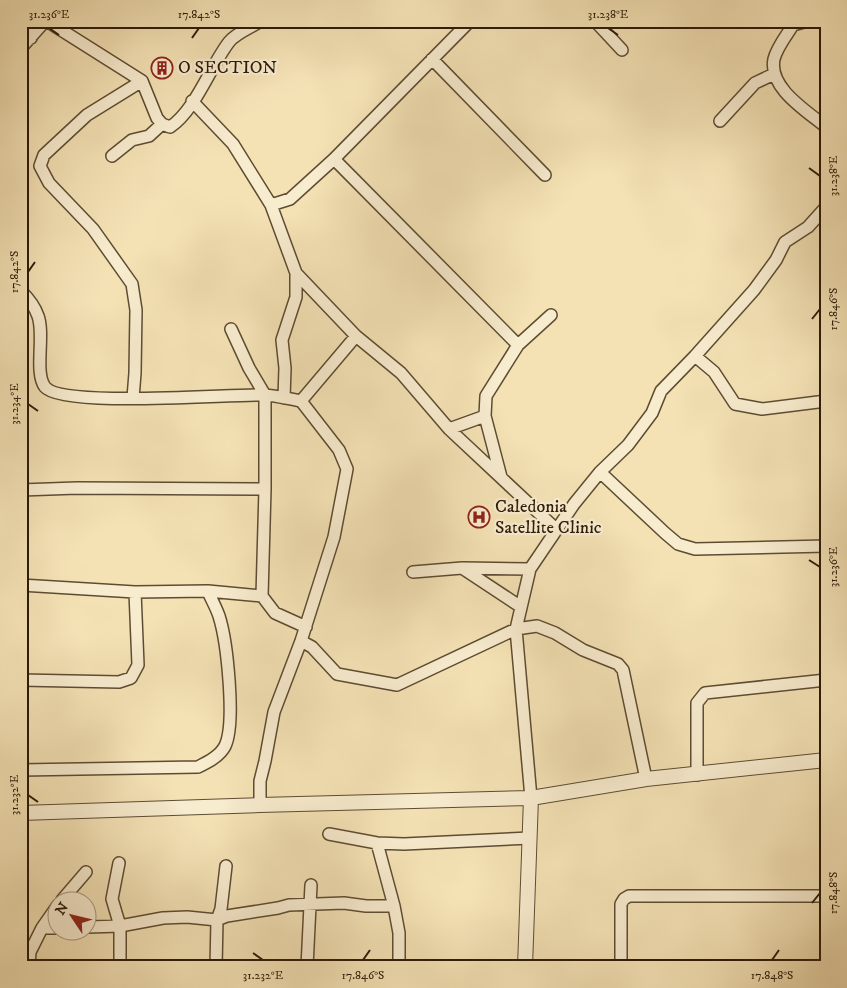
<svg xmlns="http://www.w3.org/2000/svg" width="847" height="988" font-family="'IM FELL DW Pica',serif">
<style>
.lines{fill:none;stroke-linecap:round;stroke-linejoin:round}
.minor-casing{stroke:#5d4c32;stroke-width:14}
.tertiary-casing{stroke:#5d4c32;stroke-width:16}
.minor{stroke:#f8eccf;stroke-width:11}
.tertiary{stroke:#f8eccf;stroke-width:14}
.ticks{fill:none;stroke:#2b1a07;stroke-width:2}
.labels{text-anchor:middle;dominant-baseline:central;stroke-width:4.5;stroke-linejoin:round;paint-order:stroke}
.poi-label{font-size:18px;fill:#2b1a07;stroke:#f8eccf;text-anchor:start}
.neatline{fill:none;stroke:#2b1a07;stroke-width:2}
.ticks-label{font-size:12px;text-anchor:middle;fill:#2b1a07}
</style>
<rect width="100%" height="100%" fill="#f4e2b5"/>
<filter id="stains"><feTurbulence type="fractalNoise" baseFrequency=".004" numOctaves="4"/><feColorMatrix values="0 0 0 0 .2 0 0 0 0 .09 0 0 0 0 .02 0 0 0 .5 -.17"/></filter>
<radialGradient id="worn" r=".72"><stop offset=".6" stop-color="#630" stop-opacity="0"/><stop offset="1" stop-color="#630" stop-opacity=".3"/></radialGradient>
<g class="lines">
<g class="minor-casing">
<path id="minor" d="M47,21L142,81L157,118L162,124L170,127C195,111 211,65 229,42C236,33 252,27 261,21
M595,21L622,50
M790,21L793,25L808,21
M793,25C787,35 777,47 774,59C768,88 807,111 826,127
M21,28L31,38
M21,48L45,21
M432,59L545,175
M192,101L233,144L271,205L296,273L356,336L401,373L449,429L557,530
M720,121L755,83L774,74
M112,156L132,140L149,136L162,124
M334,159L518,345
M271,205L290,199L334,159L470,21
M21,291C28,298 35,307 38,316C45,335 34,373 45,387C62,408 229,394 263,395C275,395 288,399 301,401L339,450L347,469L334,537L301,641L274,712L265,761L260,781V805
M231,329L249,368L265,395V489L262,596L275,613L306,627
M695,356L714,372L735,404L762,409L826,401
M133,398L135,373L136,310L132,284L93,229L49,183L40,166L44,155L87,115L142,81
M284,398L285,368L282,340L296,297V273
M301,401L356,336
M449,429L485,416
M600,472L665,533L678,544L695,549L826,546
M501,477L485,416L486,396L518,345L551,315
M21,490L77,488L265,489
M462,568L530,569
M413,572L462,568L521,607
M21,585L135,592L208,591L262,596
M301,641L312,647L337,674L397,685L516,629L537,626L555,633L583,650L618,664L623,670L646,779
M21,680L119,682L131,678L138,665L135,592
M21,770L198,767C208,762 220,756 225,746C236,723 227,641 219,616C216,607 211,599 208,591
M697,775V703L705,693L826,680
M531,798L516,629L530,569L574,504L600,472L628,445L652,413L661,391L695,356L754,290L776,260L785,242L808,227L826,207
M329,834L377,843L404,844L530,838
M377,843L394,906L399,933V967
M119,863L112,899L120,926V967
M62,900L86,872
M88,927L120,926L163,918L187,917L217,920L227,916L278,908L289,905L344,903L366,906H394
M42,928H58
M29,967L30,952L42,928L58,905
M216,967L217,920L221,909L226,866
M307,967L311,885
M621,967V904L624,899L629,896H826"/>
</g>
<g class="tertiary-casing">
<path id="tertiary" d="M21,813L260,805L531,798L646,779L826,760
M525,967L531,798"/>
</g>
<use href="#minor" class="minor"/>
<use href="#tertiary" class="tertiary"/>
</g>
<path class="ticks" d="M49,28L59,35M608,28L618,35M192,38L199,28M809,168L820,176M28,272L35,262M812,319L820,309M28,404L38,411M809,560L820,567M28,795L38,802M812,903L820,893M253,953L263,960M363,960L370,950M772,960L779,950"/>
<defs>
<g id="building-ring" transform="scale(1.125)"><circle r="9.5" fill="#f8eccf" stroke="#8f2418" stroke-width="1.5"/><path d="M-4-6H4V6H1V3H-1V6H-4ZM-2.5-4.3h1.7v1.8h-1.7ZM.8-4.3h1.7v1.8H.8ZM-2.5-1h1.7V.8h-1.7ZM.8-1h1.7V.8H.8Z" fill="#8f2418"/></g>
<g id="hospital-ring" transform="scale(1.125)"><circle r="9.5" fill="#f8eccf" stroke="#8f2418" stroke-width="1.5"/><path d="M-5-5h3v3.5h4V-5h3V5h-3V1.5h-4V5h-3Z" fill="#8f2418"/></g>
</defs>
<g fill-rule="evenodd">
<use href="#building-ring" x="162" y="68"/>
<use href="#hospital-ring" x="479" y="517"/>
</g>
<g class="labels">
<g class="poi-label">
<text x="178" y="68">O SECTION</text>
<text x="495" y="507">Caledonia<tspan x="495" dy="21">Satellite Clinic</tspan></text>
</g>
</g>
<rect width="847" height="988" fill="none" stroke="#f4e2b5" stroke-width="55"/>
<g transform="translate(72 916) rotate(305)"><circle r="24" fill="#f8eccf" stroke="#a6987f"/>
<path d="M0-4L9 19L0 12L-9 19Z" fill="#8f2418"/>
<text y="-8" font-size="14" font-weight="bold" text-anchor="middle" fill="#2b1a07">N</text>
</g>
<rect x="28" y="28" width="792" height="932" class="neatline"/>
<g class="ticks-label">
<text x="49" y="18">31.236°E</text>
<text x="199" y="18">17.842°S</text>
<text x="608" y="18">31.238°E</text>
<text transform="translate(833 176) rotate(-90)" y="4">31.238°E</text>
<text transform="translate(14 272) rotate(-90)" y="4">17.842°S</text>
<text transform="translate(833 309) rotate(-90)" y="4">17.846°S</text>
<text transform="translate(14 404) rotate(-90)" y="4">31.234°E</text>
<text transform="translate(833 567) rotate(-90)" y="4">31.236°E</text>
<text transform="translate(14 795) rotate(-90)" y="4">31.232°E</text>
<text transform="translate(833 893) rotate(-90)" y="4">17.848°S</text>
<text x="263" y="979">31.232°E</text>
<text x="363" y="979">17.846°S</text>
<text x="772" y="979">17.848°S</text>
</g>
<rect width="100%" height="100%" filter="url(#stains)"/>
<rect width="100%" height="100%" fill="url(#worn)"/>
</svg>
